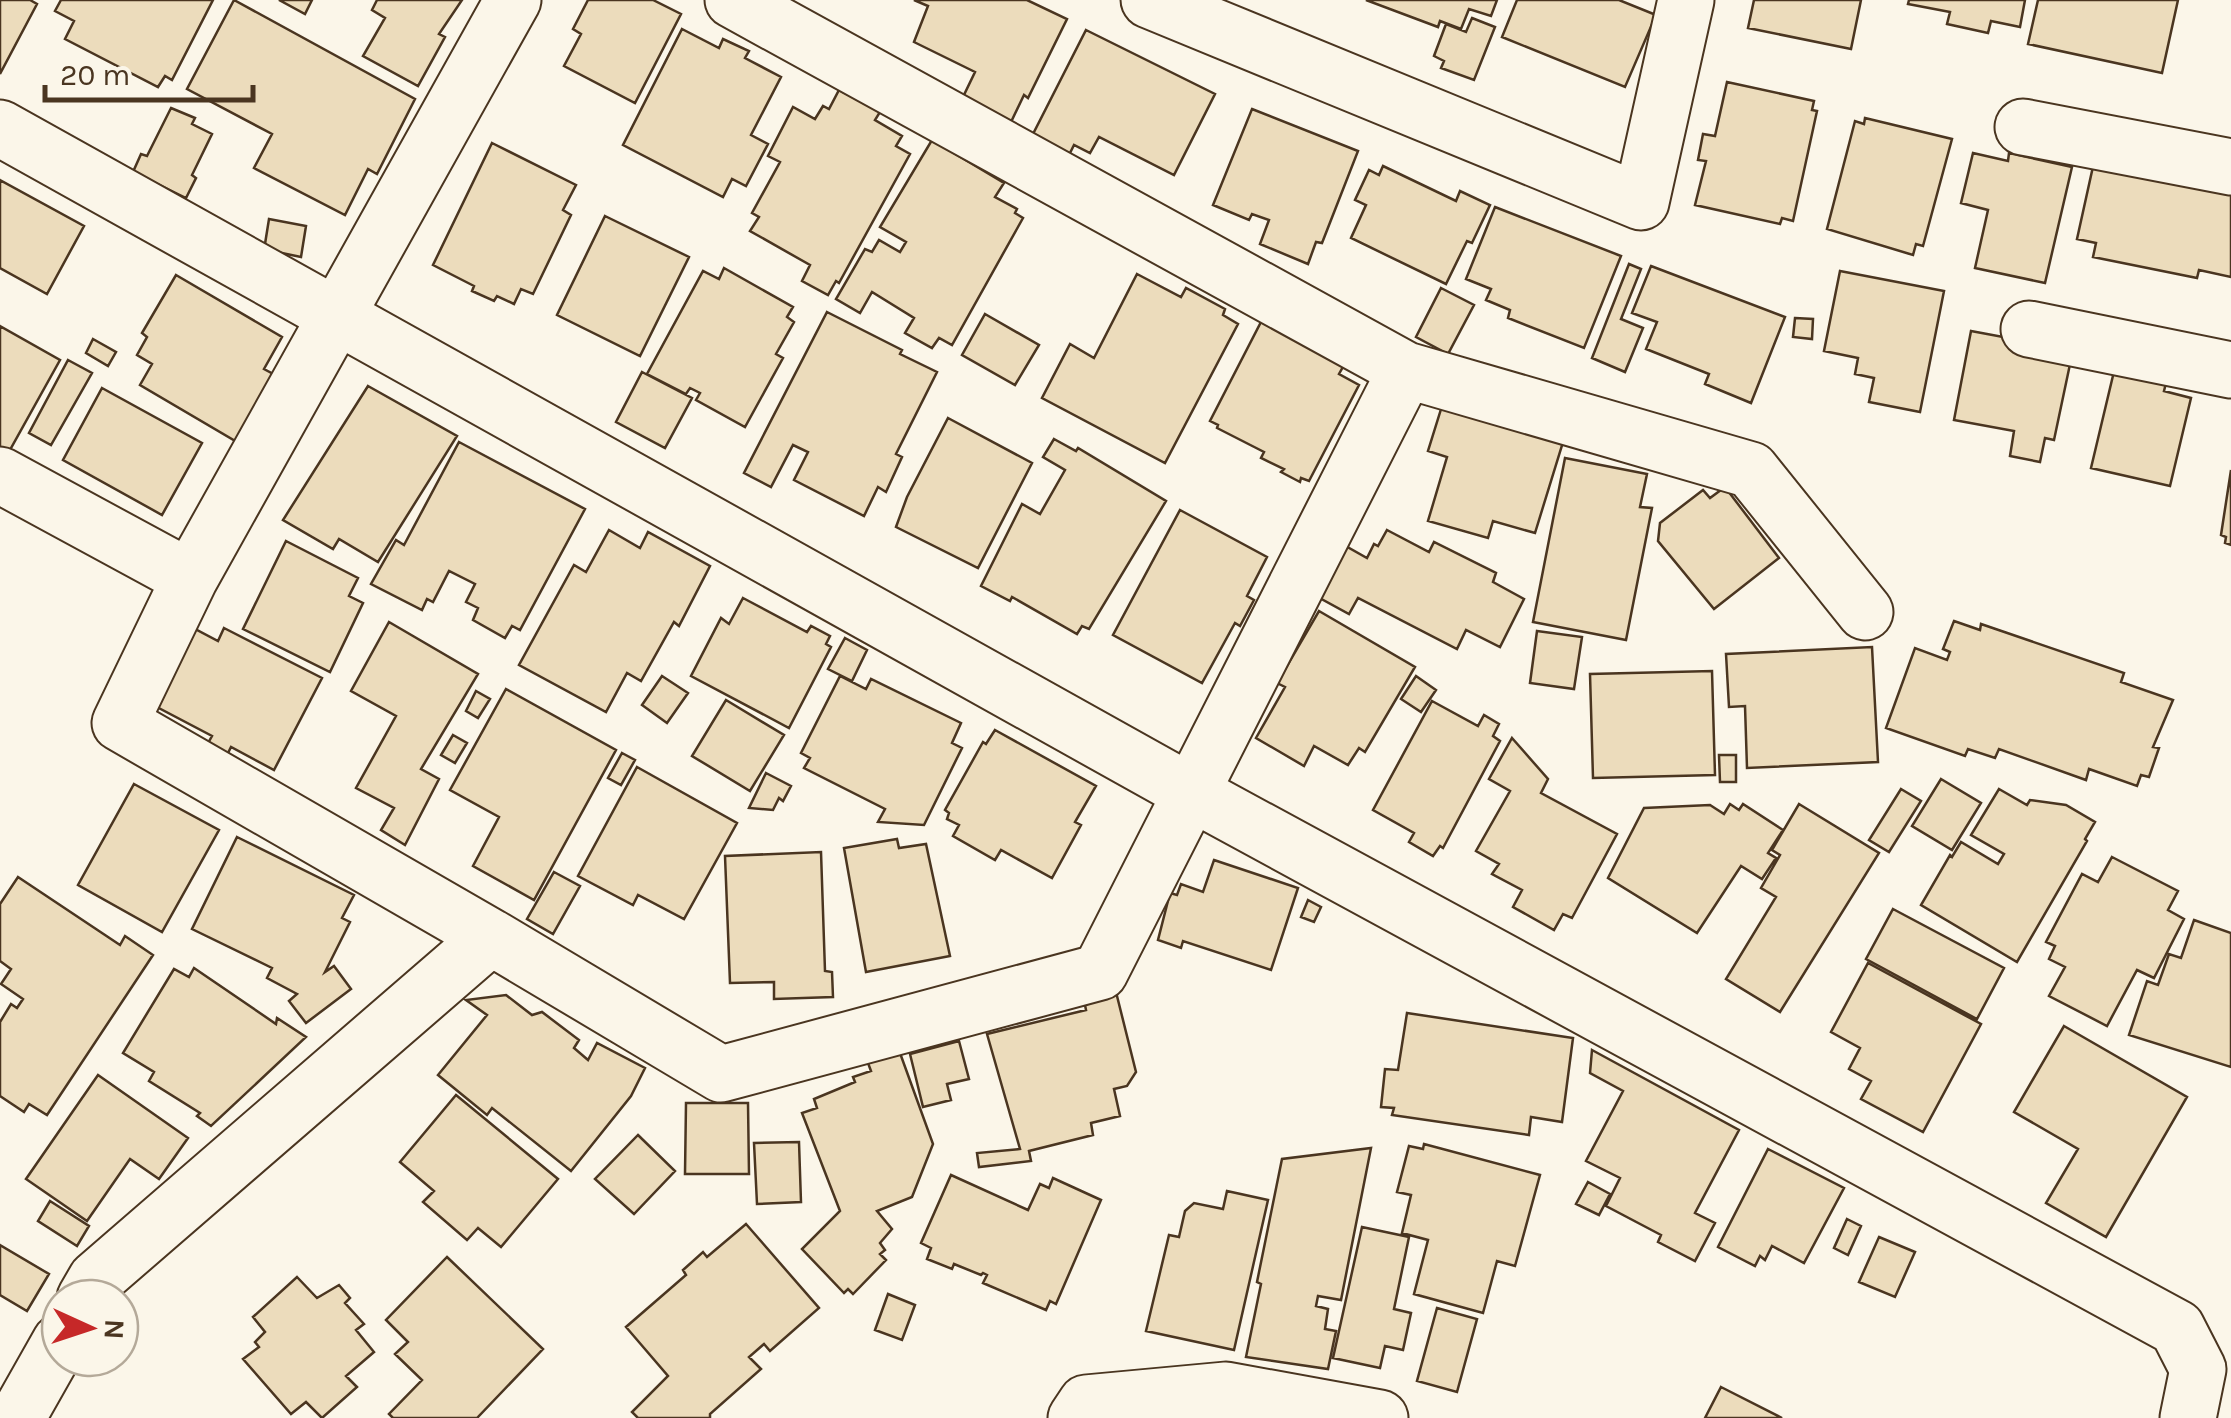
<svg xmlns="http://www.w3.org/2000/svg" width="2231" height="1418" font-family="Karla,sans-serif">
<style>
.building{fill:#ecdcbc;stroke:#4a3520;stroke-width:2.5}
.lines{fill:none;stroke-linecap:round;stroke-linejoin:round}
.street-casing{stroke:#4a3520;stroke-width:59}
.street{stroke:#fbf6e9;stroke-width:55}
</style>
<rect width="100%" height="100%" fill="#fbf6e9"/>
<path class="building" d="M0,0H30L37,4L0,74Z
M61,0H213L172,80L165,76L158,87L65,39L74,21L55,11Z
M234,0L415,99L377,174L368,169L345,215L254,168L272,134L187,89Z
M279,0H312L305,14Z
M377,0H462L439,34L445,37L418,86L363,56L385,18L372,10Z
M588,0H653L681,14L635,103L564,66L581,34L573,29Z
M914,0H1027L1067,19L1028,98L1024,95L1011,122L963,97L975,72L914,42L928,6Z
M1366,0H1497L1491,16L1469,9L1461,29L1440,21L1438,27Z
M1517,0H1619L1656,15L1625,87L1502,37Z
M1754,0H1861L1851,49L1748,28Z
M1909,0H2025L2020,27L1991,21L1988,33L1947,24L1950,12L1908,4Z
M2038,0H2178L2162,73L2028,44Z
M1472,18L1495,27L1474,80L1441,68L1444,61L1434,56L1446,24L1466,32Z
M682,29L719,48L723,39L749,51L745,58L781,77L751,135L768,144L746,186L732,179L723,197L623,145Z
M1086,30L1215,94L1174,175L1099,137L1090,153L1074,145L1069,155L1032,136Z
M1727,82L1814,101L1812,110L1817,111L1793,221L1782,218L1780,224L1695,205L1706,161L1698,160L1703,134L1715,136Z
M839,90L880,112L875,120L902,136L896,146L910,154L839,283L836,281L828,295L802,281L810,265L750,231L759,217L752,213L780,162L768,156L793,107L815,119L823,106L829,109Z
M171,108L195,118L192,124L212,134L192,175L196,178L186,198L133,172L141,154L147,156Z
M1252,109L1358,151L1322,243L1316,242L1308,264L1260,244L1269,220L1252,214L1249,220L1213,205Z
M1865,118L1952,139L1923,246L1916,244L1913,255L1827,229L1855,121L1864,124Z
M932,140L1004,183L995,197L1017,209L1015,213L1023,218L952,345L939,338L932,348L905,333L914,318L872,292L860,313L836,299L865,249L872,252L879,240L900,252L906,242L880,227Z
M492,143L576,185L563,210L571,215L533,294L521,289L514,304L497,296L494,301L472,291L474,286L433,265Z
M1973,153L2008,161L2009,153L2072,167L2045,283L1975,268L1988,210L1961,203Z
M2094,162L2231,183V277L2199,270L2197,278L2093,257L2096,243L2077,239Z
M1383,166L1456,201L1460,191L1490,205L1472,243L1467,241L1446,284L1351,238L1366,205L1355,200L1369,170L1379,175Z
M0,180L84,226L47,294L0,268Z
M1495,207L1621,256L1584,348L1508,318L1510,310L1486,300L1491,289L1466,279Z
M605,216L689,257L640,356L557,315Z
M269,219L306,226L301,257L277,252L265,244Z
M1629,264L1641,269L1621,319L1643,328L1625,372L1592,358Z
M1651,266L1785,317L1751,403L1705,384L1709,374L1646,349L1657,322L1632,313Z
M724,268L793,307L787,317L794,322L776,354L783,358L745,427L696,400L700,393L690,388L686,394L647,374L703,271L719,279Z
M1840,271L1944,291L1920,412L1869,402L1874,378L1855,374L1858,358L1824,351Z
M1137,274L1181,297L1186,288L1225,309L1223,315L1238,324L1165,463L1042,398L1070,344L1094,358Z
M176,275L282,337L264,369L277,376L237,442L140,385L152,364L137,355L147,337L142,333Z
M1441,288L1474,305L1448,354L1416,337Z
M827,312L902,350L900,354L937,372L896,454L902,457L886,492L878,487L864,516L794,480L808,452L793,445L771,487L744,473Z
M985,314L1039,345L1015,385L962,355Z
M1795,318L1813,319L1812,339L1793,337Z
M1261,322L1344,365L1339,374L1359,385L1309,481L1301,478L1300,482L1281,472L1284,469L1261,458L1264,452L1217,428L1218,425L1210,421Z
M0,326L60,360L6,457L0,454Z
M1971,331L2073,350L2054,440L2045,438L2040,462L2010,456L2014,431L1954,420Z
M93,339L116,352L108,366L86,353Z
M68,360L92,373L51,445L29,433Z
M2116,363L2168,375L2164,391L2191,398L2170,486L2091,468Z
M642,372L692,398L665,448L616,422Z
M368,386L457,436L378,562L339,539L333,549L283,520Z
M102,388L202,443L162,515L63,460Z
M1442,406L1563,442L1535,533L1493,521L1488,538L1428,521L1447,457L1428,451Z
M948,418L1032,463L978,568L896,527L907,497Z
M1054,439L1076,451L1078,448L1166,501L1089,629L1082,626L1077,634L1012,597L1010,601L981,586L1022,504L1040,514L1065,470L1043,457Z
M459,442L585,509L520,630L512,626L505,638L473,620L478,608L466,602L475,584L449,571L433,602L427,599L422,610L371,584L396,540L404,545Z
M1565,458L1647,474L1640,507L1652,508L1626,640L1533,622Z
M2231,470V545L2225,543L2226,537L2221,535Z
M1725,487L1779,558L1714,609L1658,541L1660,523L1703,490L1710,498Z
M1180,510L1267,557L1247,596L1254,600L1240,626L1235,623L1202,683L1113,635Z
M609,530L640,548L648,532L710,566L679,626L674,622L641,681L627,673L606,712L519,665L574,565L586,572Z
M1387,530L1429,552L1434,542L1496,573L1493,582L1524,599L1500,647L1466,630L1457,649L1358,598L1349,614L1316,596L1342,544L1367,558L1374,544L1378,546Z
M286,541L358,578L349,596L363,603L330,672L243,629Z
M743,598L807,632L811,626L830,636L826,644L831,647L789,728L691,676L721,618L729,624Z
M1319,611L1415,667L1365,752L1359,748L1348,765L1314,746L1304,766L1256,738L1285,687L1277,683Z
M1954,621L1980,630L1981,624L2124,673L2121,682L2173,700L2153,747L2159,748L2149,777L2141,775L2137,786L2089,769L2086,780L1999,749L1995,758L1968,749L1965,756L1886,728L1915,648L1947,660L1950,652L1943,649Z
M389,622L478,674L421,769L439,779L405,845L381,830L394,808L356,788L396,716L351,691Z
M224,628L322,678L274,770L231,747L227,755L207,745L212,736L155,706L195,629L218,641Z
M1537,631L1582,637L1574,689L1530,683Z
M845,638L867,650L852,681L828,669Z
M1872,647L1878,762L1747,768L1745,706L1729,707L1726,654Z
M1712,671L1715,775L1593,778L1590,674Z
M662,676L688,693L667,723L642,705Z
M840,676L866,689L871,679L961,723L952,743L962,748L924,825L878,822L885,809L804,768L810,758L801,753Z
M1416,676L1436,690L1421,712L1401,699Z
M506,689L616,750L534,900L473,866L499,817L450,790Z
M476,691L490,699L478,718L466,711Z
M726,700L784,735L750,791L692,756Z
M1432,701L1478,726L1484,715L1499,724L1493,736L1500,741L1443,848L1440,846L1433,856L1409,842L1414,833L1373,810Z
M995,730L1096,786L1075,822L1081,825L1052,878L1001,850L995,860L953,836L959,825L947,819L949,813L945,810L983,742L986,744Z
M453,735L467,743L455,763L441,755Z
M1512,738L1548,779L1541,793L1617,834L1572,918L1563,914L1554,930L1513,907L1522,890L1492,874L1499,864L1476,851L1510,791L1489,779Z
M622,753L635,760L621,785L608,778Z
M1719,755H1736V782H1720Z
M637,767L737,823L684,919L638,895L633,905L578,876Z
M766,773L791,786L783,801L779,798L773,810L749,808Z
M1941,779L1981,803L1952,850L1912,826Z
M134,784L219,830L162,932L78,885Z
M1901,789L1921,801L1889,852L1869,840Z
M1999,789L2027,805L2030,800L2066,805L2095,822L2085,839L2087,841L2017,962L1921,905L1950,855L1952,857L1961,842L1998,864L2004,854L1971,835Z
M1730,804L1739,810L1743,804L1783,830L1768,853L1776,858L1762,879L1741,866L1697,933L1608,878L1644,808L1710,805L1724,814Z
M1799,804L1879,853L1780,1012L1726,979L1776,897L1761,888L1780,855L1772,850Z
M237,837L354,895L342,918L350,922L325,972L334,966L351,989L306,1023L289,1001L297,994L267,978L272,968L192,929Z
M897,839L899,848L926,844L950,956L866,972L844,848Z
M821,852L825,971L832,972L833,997L774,999V982L730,983L725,856Z
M2112,857L2178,891L2168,910L2184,919L2154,978L2137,970L2107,1026L2049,996L2065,967L2049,959L2055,946L2046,942L2082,874L2098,882Z
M1214,860L1298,888L1271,970L1183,941L1181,948L1158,940L1170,893L1177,895L1181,884L1203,892Z
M554,872L580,886L553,934L527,919Z
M18,877L120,945L125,936L153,955L47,1115L29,1104L24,1112L0,1096V1022L11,1004L17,1008L23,999L1,984L11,969L0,961V904Z
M1308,900L1321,907L1314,922L1301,917Z
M1893,909L2004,968L1977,1019L1866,959Z
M2194,920L2231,933V1067L2129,1035L2147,981L2158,985L2169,954L2181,958Z
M1868,963L1981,1024L1923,1132L1861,1099L1871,1081L1849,1069L1860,1048L1831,1032Z
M194,968L276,1024L277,1018L306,1037L211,1126L197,1116L200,1113L149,1081L154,1072L123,1053L174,969L189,977Z
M1116,992L1136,1072L1127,1086L1114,1089L1120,1116L1091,1123L1093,1135L1029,1151L1031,1161L979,1167L977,1153L1020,1149L987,1034L1086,1010L1085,1005Z
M506,995L532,1015L542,1012L579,1040L574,1048L588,1060L597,1043L645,1068L631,1096L571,1171L492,1108L487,1115L438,1075L487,1015L466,1000Z
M1407,1013L1573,1038L1562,1122L1531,1117L1529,1135L1392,1115L1394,1108L1381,1107L1385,1069L1398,1070Z
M2064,1026L2187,1097L2106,1237L2046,1203L2078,1149L2014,1112Z
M959,1041L969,1079L947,1084L951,1100L923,1107L910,1054Z
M1592,1050L1739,1130L1695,1213L1715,1223L1695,1261L1658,1242L1661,1235L1606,1206L1620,1178L1586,1161L1623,1091L1590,1073Z
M900,1053L933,1144L912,1197L877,1211L892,1229L880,1243L885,1250L880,1254L886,1260L853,1294L848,1289L844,1293L802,1249L840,1211L802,1113L817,1108L814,1099L855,1082L853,1077L871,1071L868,1063Z
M98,1075L188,1138L159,1179L130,1159L87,1221L26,1179Z
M456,1095L558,1179L501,1247L478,1228L467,1240L423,1202L434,1191L400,1162Z
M686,1103H748L749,1174H685Z
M638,1135L675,1171L634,1214L595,1179Z
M799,1142L801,1202L757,1204L754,1143Z
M1424,1144L1540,1175L1515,1266L1497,1261L1483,1313L1414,1294L1428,1240L1402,1233L1411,1195L1397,1192L1409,1146L1423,1149Z
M1371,1148L1341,1300L1318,1296L1316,1306L1328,1309L1325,1329L1336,1331L1328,1369L1246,1357L1261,1284L1257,1282L1282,1159Z
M1768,1149L1844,1188L1804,1263L1772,1246L1765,1260L1760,1256L1755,1266L1718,1247Z
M951,1175L1028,1210L1040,1184L1049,1188L1053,1178L1101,1200L1056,1304L1050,1301L1046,1310L983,1283L987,1275L983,1273L981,1275L954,1264L952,1269L927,1259L931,1248L921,1243Z
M1588,1182L1610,1194L1599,1215L1576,1204Z
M1227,1191L1268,1200L1234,1350L1146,1331L1169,1235L1179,1237L1185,1211L1194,1203L1223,1209Z
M50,1201L89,1226L77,1246L38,1221Z
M1847,1219L1861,1226L1848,1255L1834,1248Z
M746,1224L819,1308L770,1351L764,1344L749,1357L761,1369L710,1414V1418H638L632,1412L668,1376L626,1327L686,1275L683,1270L703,1252L707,1257Z
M1362,1227L1409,1237L1394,1309L1411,1313L1403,1350L1385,1346L1380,1368L1333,1358Z
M1879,1237L1915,1252L1895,1297L1859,1282Z
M0,1245L49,1274L27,1311L0,1295Z
M447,1257L543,1349L477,1418H393L389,1414L422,1380L395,1354L408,1342L386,1320Z
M297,1277L317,1298L339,1285L350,1298L345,1303L364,1324L356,1330L374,1352L346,1376L357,1387L322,1418L306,1402L291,1414L243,1359L259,1347L255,1342L265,1332L253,1317Z
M888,1294L915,1305L902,1340L875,1330Z
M1437,1308L1477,1319L1457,1392L1417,1381Z
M1721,1387L1782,1418H1705Z"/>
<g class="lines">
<g class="street-casing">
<path id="street" d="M1149,0L1641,202L1686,0
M2023,127L2231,167
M0,128L1192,793L2177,1328L2198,1369L2188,1418
M2029,329L2231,370
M1406,370L1751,470L1865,612
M0,475L190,578
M491,937L120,723L190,578L513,0
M85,1298L96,1279L491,937L721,1074L1100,972L1406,370L733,0
M17,1418L60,1342
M1076,1418L1086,1403L1226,1390L1380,1418"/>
</g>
<use href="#street" class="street"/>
</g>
<g transform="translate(90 1328) rotate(93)"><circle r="48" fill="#fbf6e9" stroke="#b4a999" stroke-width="2.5"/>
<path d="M0-8L18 38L0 25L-18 38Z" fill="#c62828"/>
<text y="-15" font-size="28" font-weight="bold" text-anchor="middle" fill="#4a3520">N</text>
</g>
<path d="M45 85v15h208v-15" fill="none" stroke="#4a3520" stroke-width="5"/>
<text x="60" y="85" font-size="30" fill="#4a3520" stroke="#fbf6e9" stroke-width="8" paint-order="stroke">20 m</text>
</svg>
